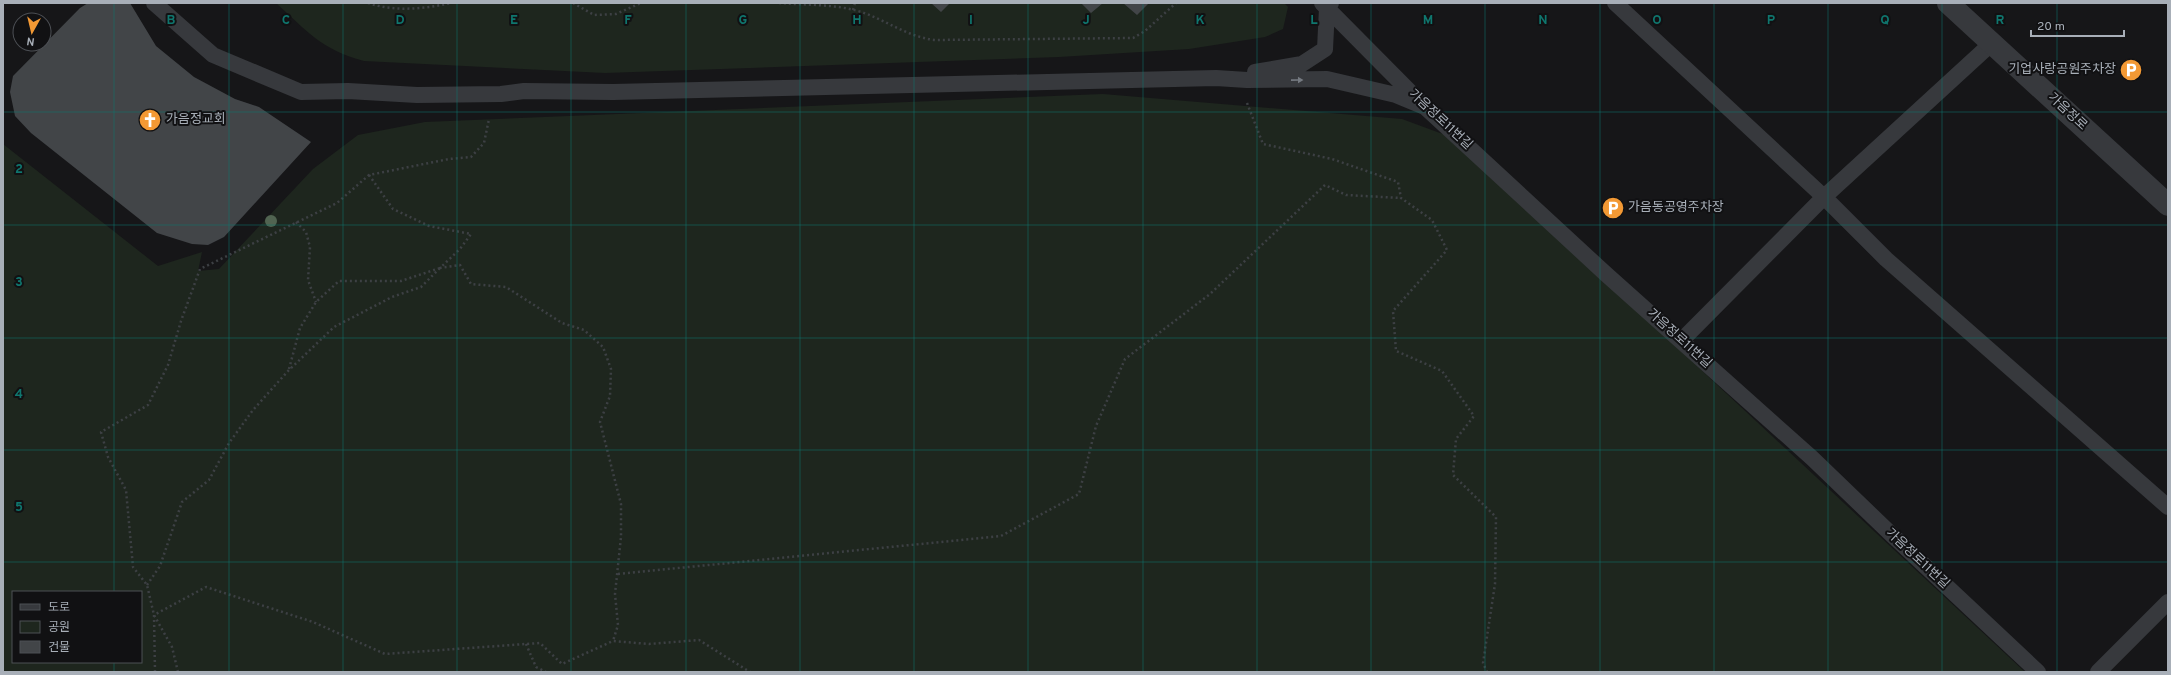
<svg xmlns="http://www.w3.org/2000/svg" width="2171" height="675" font-family="Overpass,'Noto Sans KR',sans-serif">
<style>
.green{fill:#1e261e;fill-rule:evenodd}
.building{fill:#424548}
.lines{fill:none;stroke-linecap:round;stroke-linejoin:round}
.path{stroke:#3d4044;stroke-width:2.5;stroke-dasharray:2 3;stroke-linecap:butt}
.service{stroke:#37393d;stroke-width:16}
.minor{stroke:#37393d;stroke-width:22}
.tree{fill:#516451}
.oneway{fill:#757a81}
.grid{fill:none;stroke:#0f766e;stroke-width:1;stroke-opacity:0.55}
.labels{text-anchor:middle;dominant-baseline:central;stroke-width:4;stroke-linejoin:round;paint-order:stroke}
.poi-label{font-size:13px;fill:#a8afb8;stroke:#111113;text-anchor:start}
.street-label{font-size:13px;fill:#a8afb8;stroke:#111113}
.grid-label{font-size:13px;text-anchor:middle;font-weight:bold;fill:#0f766e;stroke:#111113;stroke-width:4;stroke-linejoin:round;paint-order:stroke}
</style>
<rect width="100%" height="100%" fill="#161618"/>
<path class="green" d="M276,3H1284L1288,7L1283,29L1265,37L1189,49L1059,57L605,73L364,61C322,50 307,31 276,3Z
M1103,94L1402,119L1448,136L1487,170L2025,672H3V144L158,266L202,252L198,271L219,269L313,169L358,135L425,122ZM13,592H141V662H13Z"/>
<path class="building" d="M88,3H130L156,46L194,77L235,99L259,107L311,142L224,237L208,245L192,244L157,233L31,133L15,116L10,92L13,76L80,8Z
M931,3H950L941,12Z
M1081,3H1103L1091,13Z
M1123,3H1149L1137,15Z"/>
<g class="lines">
<path class="path" d="M368,3C395,12 423,9 451,3
M573,3L594,15L616,14L641,3
M779,3C805,5 833,4 858,11C885,19 907,37 935,40L1133,38L1145,31L1176,3
M853,10L855,3
M1247,103L1263,144L1332,159L1398,182L1401,198L1432,220L1447,250L1393,311L1396,351L1442,371L1474,416L1456,439L1453,475L1496,517L1495,584L1483,663L1487,672
M369,175L393,209L429,226L471,234L460,249L440,268L460,265L471,284L506,287L562,323L584,330L603,347L611,369L610,396L600,422L621,504V537L615,594L618,625L613,641
M296,222L306,232L310,247L308,280L316,302
M289,369L300,328L316,302L339,281H401L440,268
M618,574L1001,536L1079,494L1096,426L1125,359L1210,294L1325,185L1346,195L1401,198
M147,585L160,566L182,502L209,480L229,443L253,410L288,371L334,327L392,297L421,287L440,268
M526,644L536,667L546,672
M155,672L154,615L206,587L313,622L385,654L540,643L562,664L613,641L649,644L699,640L750,672
M178,672L172,647L154,615L147,585L133,567L126,490L108,457L101,432L148,405L168,365L181,321L200,269L337,203L369,175L449,159L471,157L484,143L489,119"/>
<path class="service" d="M154,3L213,55L301,92L348,91L417,95L501,94L524,91L613,92L1216,78L1247,80L1327,79L1396,95L1425,107
M1322,3L1425,107L1607,275L1812,458L1892,535L2038,672
M1615,3L1824,197L1886,259L2168,507
M1255,72L1302,64L1325,49L1327,8L1331,3
M1681,341L1824,197L1992,43
M2098,672L2168,602"/>
<path class="minor" d="M1948,3L2168,205"/>
</g>
<circle class="tree" cx="271" cy="221" r="6"/>
<defs><path id="oneway-solid" d="M-6-.8H1V-3.2L6.5 0L1 3.2V.8H-6Z"/></defs>
<use class="oneway" href="#oneway-solid" transform="translate(1297 80) rotate(-1)"/>
<path class="grid" d="M114,3V592M229,3V672M343,3V672M457,3V672M571,3V672M686,3V672M800,3V672M914,3V672M1028,3V672M1143,3V672M1257,3V672M1371,3V672M1485,3V672M1600,3V672M1714,3V672M1828,3V672M1942,3V672M2057,3V672M3,112H2168M3,225H2168M3,338H2168M3,450H2168M3,562H2168M114,662V672"/>
<defs>
<g id="parking-disc" transform="scale(1.15)"><circle r="9.5" fill="#f39934" stroke="#111113"/><path d="M-3.5-5.5H1a3.5 3.5 0 0 1 0 7H-1V5.5H-3.5ZM-1-3.4V-.6H.8a1.4 1.4 0 0 0 0-2.8Z" fill="#fff"/></g>
<g id="church-disc" transform="scale(1.15)"><circle r="9.5" fill="#f39934" stroke="#111113"/><path d="M-1.2-6h2.4v3.5h3.3v2.4h-3.3V6h-2.4V-.1h-3.3v-2.4h3.3Z" fill="#fff"/></g>
</defs>
<g fill-rule="evenodd">
<use href="#parking-disc" x="2131" y="70"/>
<use href="#church-disc" x="150" y="120"/>
<use href="#parking-disc" x="1613" y="208"/>
</g>
<g class="labels">
<g class="poi-label">
<text x="2116" y="70" text-anchor="end">기업사랑공원주차장</text>
<text x="166" y="120">가음정교회</text>
<text x="1628" y="208">가음동공영주차장</text>
</g>
<g class="street-label">
<text transform="translate(2067 112) rotate(43)">가음정로</text>
<text transform="translate(1440 120) rotate(43)">가음정로11번길</text>
<text transform="translate(1679 339) rotate(42)">가음정로11번길</text>
<text transform="translate(1917 559) rotate(43)">가음정로11번길</text>
</g>
</g>
<g class="grid-label">
<text x="171" y="24">B</text>
<text x="286" y="24">C</text>
<text x="400" y="24">D</text>
<text x="514" y="24">E</text>
<text x="628" y="24">F</text>
<text x="743" y="24">G</text>
<text x="857" y="24">H</text>
<text x="971" y="24">I</text>
<text x="1086" y="24">J</text>
<text x="1200" y="24">K</text>
<text x="1314" y="24">L</text>
<text x="1428" y="24">M</text>
<text x="1543" y="24">N</text>
<text x="1657" y="24">O</text>
<text x="1771" y="24">P</text>
<text x="1885" y="24">Q</text>
<text x="2000" y="24">R</text>
<text x="19" y="173">2</text>
<text x="19" y="286">3</text>
<text x="19" y="398">4</text>
<text x="19" y="511">5</text>
</g>
<rect width="2171" height="675" fill="none" stroke="#a8afb8" stroke-width="8"/>
<rect x="12" y="591" width="130" height="72" fill="#111113" stroke="#4d5055"/>
<rect x="20" y="604" width="20" height="6" fill="#37393d" stroke="#4d5055"/>
<text x="48" y="611" font-size="12" fill="#a8afb8">도로</text>
<rect x="20" y="621" width="20" height="12" fill="#1e261e" stroke="#4d5055"/>
<text x="48" y="631" font-size="12" fill="#a8afb8">공원</text>
<rect x="20" y="641" width="20" height="12" fill="#424548" stroke="#4d5055"/>
<text x="48" y="651" font-size="12" fill="#a8afb8">건물</text>
<g transform="translate(32 32) rotate(188)"><circle r="19" fill="#111113" stroke="#4d5055"/>
<path d="M0-3L7 15L0 10L-7 15Z" fill="#f39934"/>
<text y="-6" font-size="11" font-weight="bold" text-anchor="middle" fill="#a8afb8">N</text>
</g>
<path d="M2031 30v6h93v-6" fill="none" stroke="#a8afb8" stroke-width="2"/>
<text x="2037" y="30" font-size="12" fill="#a8afb8" stroke="#111113" stroke-width="3" paint-order="stroke">20 m</text>
</svg>
